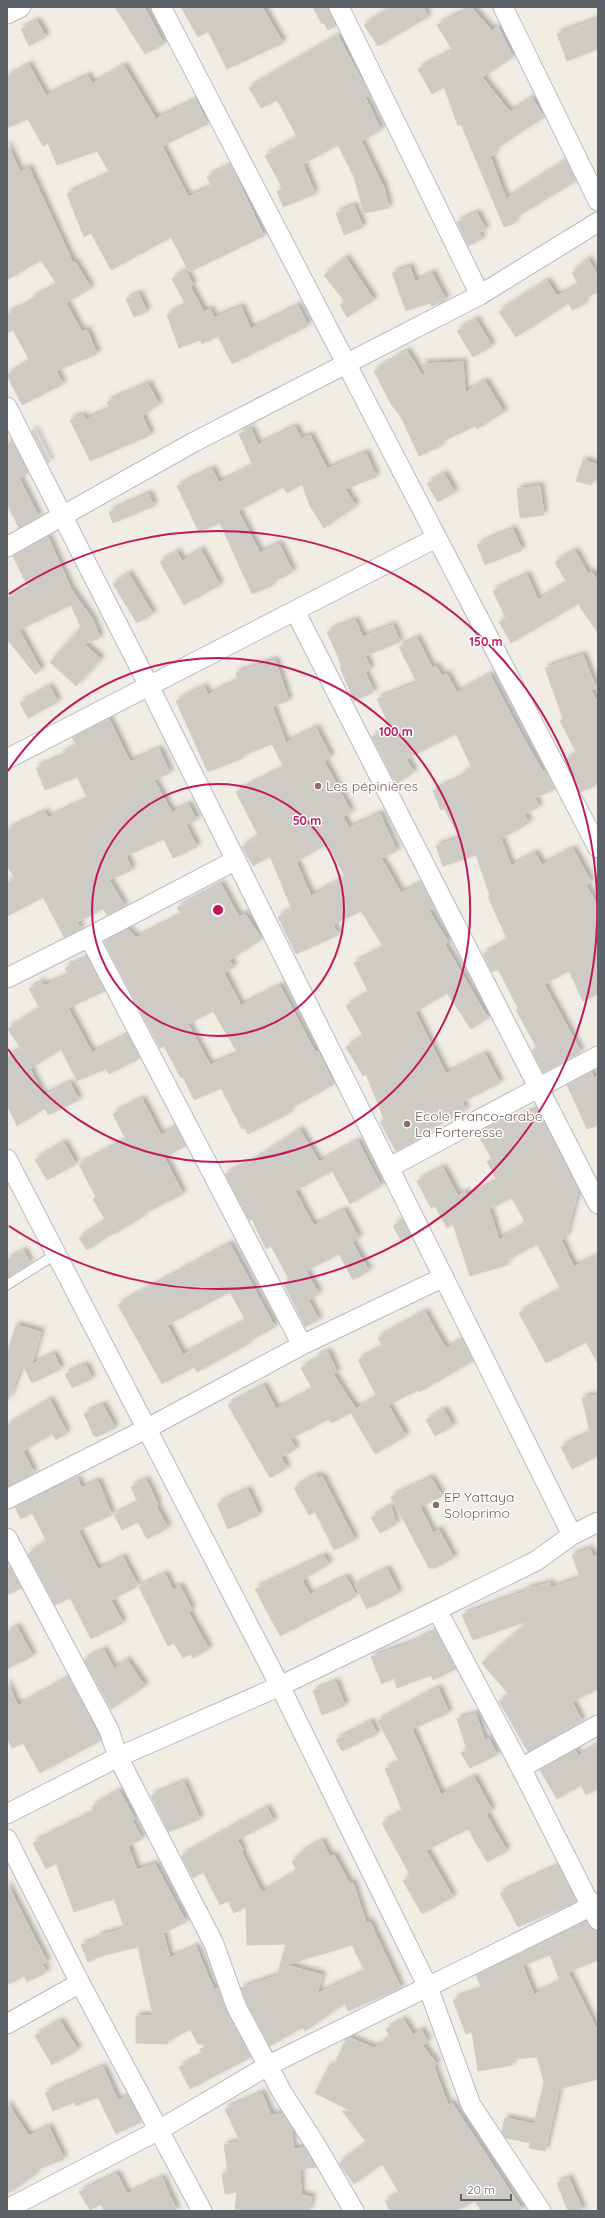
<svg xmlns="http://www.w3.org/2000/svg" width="605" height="2218" font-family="Quicksand,sans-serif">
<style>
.building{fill:#cecac4;stroke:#d6cec3;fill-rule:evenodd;filter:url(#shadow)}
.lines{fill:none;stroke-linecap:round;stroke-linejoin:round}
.lane-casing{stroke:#b6b9bd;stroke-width:11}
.street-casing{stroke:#b6b9bd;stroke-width:21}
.lane{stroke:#fff;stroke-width:9}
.street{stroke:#fff;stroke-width:19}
.ring{fill:none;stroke:#c2185b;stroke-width:2}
.education-dot{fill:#8d6e63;stroke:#fff;stroke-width:1.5}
.labels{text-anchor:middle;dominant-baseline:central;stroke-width:3;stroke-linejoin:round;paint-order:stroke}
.education-label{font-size:14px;fill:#785e54;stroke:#fff;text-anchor:start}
.centre{fill:#c2185b;stroke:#fff;stroke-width:2}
.ring-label{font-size:12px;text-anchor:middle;font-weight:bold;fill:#c2185b;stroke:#fff;stroke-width:3;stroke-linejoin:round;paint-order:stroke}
</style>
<defs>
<filter id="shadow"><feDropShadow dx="3.5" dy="-3.5" stdDeviation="2" flood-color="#0004"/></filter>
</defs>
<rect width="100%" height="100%" fill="#f1ede5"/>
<path class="building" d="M115,7H144L164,44L145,54Z
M181,7H262L283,43L227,69L208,31L198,37Z
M313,7H328L336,26L328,30L324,23L322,24Z
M394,7H423L428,17L378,46L364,25Z
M472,8L492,31L498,27L513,57L482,77L510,112L532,98L544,117L494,150L495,154L490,156L506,199L566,161L576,181L513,219L515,223L504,227L461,124L458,126L444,87L432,94L418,69L453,51L437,25Z
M598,19V49L567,61L557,34Z
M37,21L46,37L29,46L21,29Z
M338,36L370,95L365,97L381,130L361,141L384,188L389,208L364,213L354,177L338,145L303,164L315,194L283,207L277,191L283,189L265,156L298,138L277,100L261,108L249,88Z
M29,65L46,96L88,76L92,84L124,66L156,119L196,100L208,124L162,146L188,197L212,187L207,177L231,165L264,236L189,272L171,237L111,270L91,233L84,237L67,194L110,174L97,151L57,165L48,143L43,146L28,119L7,128V77Z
M7,144L20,172L29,168L73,263L75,262L91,288L66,303L82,332L87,330L97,354L56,371L63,384L22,405L7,375L30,361L13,330L7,333V314L33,302L31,299L57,285L41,260L7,280Z
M354,206L363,227L344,235L336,213Z
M477,213L486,230L479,232L482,239L468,246L457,222Z
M346,258L374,300L347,317L340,305L345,302L324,275Z
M588,259L598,276V292L583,299L585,304L572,310L569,303L516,337L499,312L547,281L557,296L579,286L572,273Z
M410,267L415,282L432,273L446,300L432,306L430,303L406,311L392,273Z
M186,271L193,285L190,286L204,312L210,309L214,318L241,307L251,329L298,306L308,326L232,364L218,336L202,344L200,340L179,348L167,315L186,305L172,279Z
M139,294L147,312L134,317L126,299Z
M476,320L492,346L473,357L457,331Z
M407,351L422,375L425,373L422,364L463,362L465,393L485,381L504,412L477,429L475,426L439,443L441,446L419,456L401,417L391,404L374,371Z
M148,384L159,404L142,416L151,435L90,461L70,420L83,415L85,420L110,409L107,402Z
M295,427L301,439L310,435L327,469L366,453L376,477L345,489L356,506L324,528L310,506L302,484L287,493L283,487L238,511L260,553L279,544L293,572L271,583L272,586L252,594L220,523L199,532L177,486L212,469L219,483L253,466L239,434L251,429L258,445Z
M34,430L50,462L48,463L32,431Z
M12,441L28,473L19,478L39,517L19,528L7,504V444Z
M583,460L598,465V473L591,485L576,481Z
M444,474L455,492L438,502L427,484Z
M540,486L544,515L520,518L517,489Z
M149,494L154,506L113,523L109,512Z
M513,529L522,550L485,565L477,545Z
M48,537L71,589L93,620L100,638L84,644L101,659L76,686L50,662L81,628L71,605L19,630L41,670L35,674L7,639V598L29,589L13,556Z
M201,550L220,585L184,605L160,562L177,552L182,561Z
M575,551L588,574L592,572L598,582V633L578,604L511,643L499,622L506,618L493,591L527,575L538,600L567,583L555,562Z
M129,574L153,614L137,623L113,584Z
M355,620L363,637L393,625L400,642L365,656L371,669L365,672L374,692L354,701L340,667L342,666L327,632Z
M417,638L432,668L436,666L442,676L447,674L457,693L490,675L520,732L543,772L545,770L555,789L535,798L539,807L524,814L529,823L501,839L511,866L535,853L542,865L573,849L591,882L586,885L598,907V994L583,1001L569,971L544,984L581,1052L543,1073L532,1050L537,1048L516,1010L518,1008L498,969L492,972L483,954L508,941L488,897L490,896L476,855L443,866L436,846L460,838L444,808L441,810L433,791L465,776L463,773L472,768L456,734L406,759L414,772L396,784L372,737L390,727L377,699L417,683L399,647Z
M583,655L596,688L591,690L598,704V784L581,792L565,760L577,754L560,721L563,719L545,668Z
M275,660L289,701L272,706L286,743L316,728L331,757L324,761L351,812L343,817L349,828L380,814L397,851L381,858L401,893L422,883L434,908L429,911L448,942L445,945L488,1018L471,1029L447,993L415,1012L446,1074L485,1054L500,1083L462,1102L466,1110L426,1132L428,1134L396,1151L380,1122L384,1119L366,1074L363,1076L346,1047L364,1037L346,1006L369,993L354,963L384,948L361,911L333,925L338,935L296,954L278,917L292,910L270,856L253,866L242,847L259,837L236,792L284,768L272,744L242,756L243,758L208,772L176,701L204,687L208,695L238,681L236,673ZM327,844L346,878L311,896L296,862Z
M50,687L58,702L28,718L20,703Z
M109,719L130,762L159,749L170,773L154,780L172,813L188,804L197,820L186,825L197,847L173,858L164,839L126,856L132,870L109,880L125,906L107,915L103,909L77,922L81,929L64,937L43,897L7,916V883L15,879L7,865V830L45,812L48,818L88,799L77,777L45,790L36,768L62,757L61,754L77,746L72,738Z
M221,884L239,917L245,914L262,939L229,960L234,967L224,973L241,1006L280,986L315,1052L318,1051L334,1084L288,1110L290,1113L248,1134L245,1128L242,1129L221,1088L194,1100L183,1077L181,1078L164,1046L160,1048L104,942L128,929L136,938L182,915L177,908ZM213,1011L238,1054L210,1065L188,1024Z
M87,958L105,991L68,1008L92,1053L128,1035L140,1058L109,1074L106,1069L77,1081L61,1049L30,1069L43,1096L70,1083L79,1100L48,1115L45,1108L17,1126L7,1105V1057L21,1049L8,1029L40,1009L29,989L42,982L45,986L69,975L65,968Z
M591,1072L594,1078L598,1077V1125L587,1129L567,1085Z
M142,1099L161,1135L176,1127L186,1146L164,1157L183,1194L143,1214L144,1216L114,1234L113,1233L87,1250L79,1238L106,1221L93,1199L96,1197L79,1165L126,1140L113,1114Z
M537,1109L578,1190L566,1237L561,1240L574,1267L598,1256V1364L586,1342L546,1363L519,1313L561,1290L537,1244L506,1261L507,1265L470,1276L453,1224L447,1228L435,1206L431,1208L417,1181L443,1168L458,1196L465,1192L467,1196L497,1181L487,1162L492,1159L477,1133L505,1118L507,1123ZM512,1198L526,1224L499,1240L489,1209Z
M300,1130L319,1162L358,1141L381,1186L350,1204L332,1171L295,1191L314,1226L344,1210L359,1238L352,1242L369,1271L353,1280L339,1254L306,1271L319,1294L308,1300L319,1320L305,1327L284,1284L290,1281L271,1246L266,1249L252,1219L249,1220L225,1174L249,1164Z
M64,1143L76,1164L47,1180L35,1160Z
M403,1220L411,1237L402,1242L393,1226Z
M230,1244L275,1327L249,1341L250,1343L197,1372L194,1367L162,1384L118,1305ZM230,1292L246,1321L183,1355L167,1325Z
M24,1251L30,1263L7,1278V1260Z
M425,1312L446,1349L462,1340L473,1361L419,1392L418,1390L388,1405L406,1436L375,1454L351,1413L331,1423L329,1419L290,1439L296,1449L281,1457L287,1468L270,1478L228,1405L264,1386L276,1409L313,1390L301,1368L317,1360L316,1357L328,1352L337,1372L333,1374L356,1409L377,1397L358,1360L383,1347L378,1338Z
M16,1325L41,1332L31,1365L54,1354L61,1369L32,1383L22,1364L8,1401L7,1354Z
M86,1365L92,1379L72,1388L65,1374Z
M598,1395V1456L572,1469L561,1447L590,1433L582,1398Z
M50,1400L67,1433L56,1440L52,1434L23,1451L34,1473L7,1487V1426Z
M103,1405L115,1428L96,1437L95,1435L94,1436L84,1414Z
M444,1410L453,1426L435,1436L426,1420Z
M317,1475L319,1478L322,1476L355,1540L334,1550L315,1512L309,1515L294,1488Z
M431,1478L442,1496L420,1507L433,1533L439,1530L454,1558L435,1568H429L391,1497Z
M78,1479L81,1488L98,1481L112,1515L78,1530L98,1570L123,1557L138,1586L111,1600L123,1623L91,1639L70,1598L55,1605L28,1554L47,1542L32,1513L21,1519L15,1507Z
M146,1480L158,1505L156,1506L168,1528L147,1539L138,1522L122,1530L114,1515L138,1503L131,1487Z
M248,1490L259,1515L228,1529L217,1504Z
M391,1506L396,1524L380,1533L371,1518Z
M590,1549L593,1557L598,1555V1689L572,1702L582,1721L528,1752L499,1701L510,1696L482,1663L531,1620L473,1640L462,1615L527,1591V1589L550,1583L551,1588L580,1578L572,1555Z
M324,1556L329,1564L302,1580L310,1595L346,1577L357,1596L280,1636L255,1589Z
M10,1567L21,1588L7,1595V1569Z
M387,1569L399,1593L367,1609L355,1585Z
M165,1574L173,1590L180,1586L192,1610L188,1612L209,1649L193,1658L191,1654L183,1658L174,1643L168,1646L139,1587Z
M17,1627L33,1656L7,1669V1632Z
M436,1631L456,1669L433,1680L431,1675L397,1688L394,1678L382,1684L371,1657L409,1644Z
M104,1650L114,1669L127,1660L145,1686L111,1709L84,1660Z
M69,1678L101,1740L40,1773L23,1743L12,1748L7,1738V1682L18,1706Z
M336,1682L345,1706L322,1715L313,1691Z
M438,1688L449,1713L412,1729L441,1795L474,1777L492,1810L486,1814L507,1851L487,1862L468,1829L426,1850L453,1897L422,1914L403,1881L411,1877L382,1823L403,1812L385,1769L400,1763L378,1721Z
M476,1714L485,1741L489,1739L497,1755L470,1768L461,1753L467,1750L457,1719Z
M371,1722L377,1734L342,1751L336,1740Z
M598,1745V1788L586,1795L581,1785L557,1799L540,1770L575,1750L578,1756Z
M184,1782L200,1819L169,1832L151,1796Z
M119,1791L135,1819L132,1820L142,1839L128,1846L137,1870L155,1864L186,1922L163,1933L170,1958L196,1947L214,1990L218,1988L226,2011L251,2057L190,2089L179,2067L203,2055L200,2049L210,2044H198L190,2029L168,2041V2044L136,2043V2016H153L138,1947L101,1956L88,1962L81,1945L98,1939V1936L125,1929L114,1899L109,1901V1900L74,1912L56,1863L46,1869L33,1843L95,1812L92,1807Z
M267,1808L274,1821L237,1840L243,1850L241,1851L262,1893L297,1872L292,1861L301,1857L299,1854L322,1841L330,1857L334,1855L350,1884L353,1883L366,1923L370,1922L401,1988L348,2011L345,2003L305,2031L303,2027L270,2046L246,2002L241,1988L277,1976L286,1944L247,1945L246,1907L234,1913L228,1901L220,1905L203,1872L193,1878L181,1856ZM352,1945L365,1972L317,1994L322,1975L286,1965Z
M558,1866L576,1902L518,1927L500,1893Z
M7,1884L47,1962L42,1964L47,1972L27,1982L24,1976L7,1985Z
M586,1921L592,1929L598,1931V1960L568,1972L598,2032V2079L559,2089L545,2151L529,2148L530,2143L506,2138L502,2132L505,2118L534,2124L544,2082L537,2057L512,2059L513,2065L478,2071L472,2032L466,2034L453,2000L482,1989L476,1975L519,1957L534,1995L560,1982L550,1955L524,1965L520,1954L576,1929L574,1927Z
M404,2020L413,2035L421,2030L428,2042L422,2045L437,2064L434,2067L448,2105L452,2103L523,2211H481L475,2201L456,2211H390L385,2201L400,2194L382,2164L354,2184L340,2165L339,2163L367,2143L342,2111H351L315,2093L329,2066L333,2068L346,2039L350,2038L374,2048L390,2038L386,2029Z
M60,2021L78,2050L52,2065L35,2036Z
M103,2067L118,2101L128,2096L141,2122L116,2134L98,2097L76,2106L74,2102L53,2111L45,2093Z
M262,2093L271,2115L283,2114L292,2129L293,2149L305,2148L316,2167L300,2169L301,2195L312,2197L309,2211H235L237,2192L225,2194L222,2174L228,2173L224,2145L240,2142L225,2109Z
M7,2103L29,2136L49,2127L64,2159L34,2171L36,2174L7,2194Z
M117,2174L127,2194L162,2178L177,2211H104L101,2204L90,2210L79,2192Z
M569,2178L583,2211H568L557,2183Z"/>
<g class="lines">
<g class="lane-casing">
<path id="lane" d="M7,1285L56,1254"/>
</g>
<g class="street-casing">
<path id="street" d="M161,7L598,848
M339,7L480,295
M503,7L598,201
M7,14L21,7
M7,407L149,686L572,1535
M7,547L194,442L480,295L598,222
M295,611L598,1204
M7,759L436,538
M89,937L302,1345
M7,978L89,937L236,860
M7,1159L280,1686L428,1987L471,2105L541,2211
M390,1167L598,1056
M7,1499L146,1429L302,1345L444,1277
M7,1538L109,1730L118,1757L214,1944L236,2006L283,2094L317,2147L354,2211
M437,1610L521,1768L598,1920
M521,1768L598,1725
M7,1814L118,1757L280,1686L437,1610L536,1561L572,1535L598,1522
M7,1839L80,1983L202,2211
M7,2024L80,1983
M7,2209L159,2130L269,2065L598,1903"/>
</g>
<use href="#lane" class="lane"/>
<use href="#street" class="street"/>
</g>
<g class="ring">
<circle cx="218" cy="910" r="126"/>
<path d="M8 771A252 252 0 1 1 8 1049"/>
<path d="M9 594A379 379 0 1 1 9 1226"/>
</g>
<g class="education-dot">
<circle cx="318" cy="786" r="4"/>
<circle cx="407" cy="1124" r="4"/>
<circle cx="436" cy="1505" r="4"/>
</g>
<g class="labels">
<g class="education-label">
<text x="326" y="786">Les pépinières</text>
<text x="415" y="1116">Ecole Franco-arabe<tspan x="415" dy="16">La Forteresse</tspan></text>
<text x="444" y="1497">EP Yattaya<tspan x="444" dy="16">Soloprimo</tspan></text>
</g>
</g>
<circle cx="218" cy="910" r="6" class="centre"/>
<g class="ring-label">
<text x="486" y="646">150 m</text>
<text x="396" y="736">100 m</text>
<text x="307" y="825">50 m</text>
</g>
<rect width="605" height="2218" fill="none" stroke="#5d6367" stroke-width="16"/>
<path d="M461 2194v6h50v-6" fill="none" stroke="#5d6367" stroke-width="2"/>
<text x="467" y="2194" font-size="12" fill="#5d6367" stroke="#ffffff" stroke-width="3" paint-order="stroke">20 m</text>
</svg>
